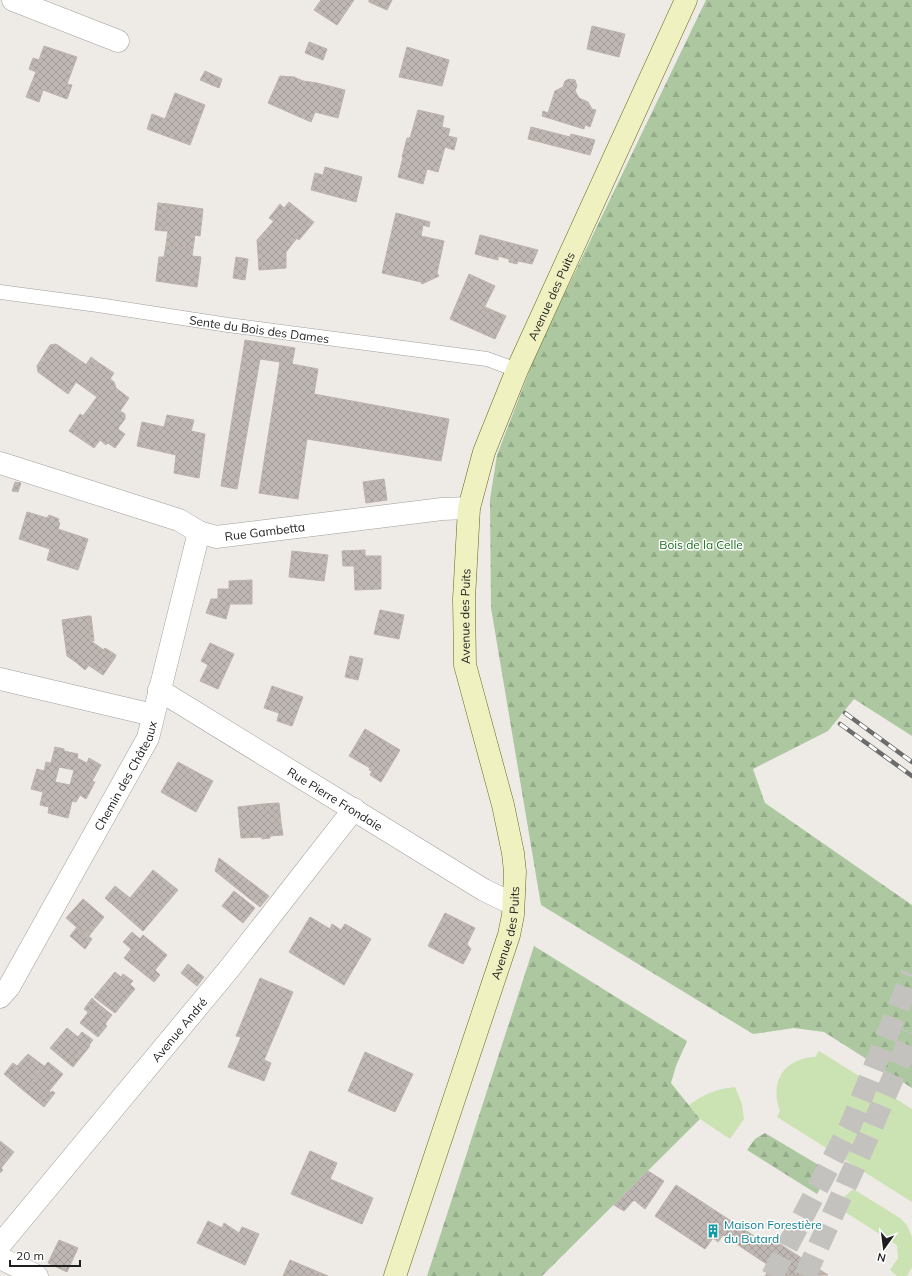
<svg xmlns="http://www.w3.org/2000/svg" width="912" height="1276" font-family="Mulish,sans-serif">
<style>
.grass{fill:#cbe2b2}
.forest{fill:url(#forest-firs)}
.building{fill:url(#building-cross-hatch);stroke:#beb2aa;fill-rule:evenodd}
.lines{fill:none;stroke-linecap:round;stroke-linejoin:round}
.highway-tunnel{stroke:#c4c2be;stroke-width:22;stroke-dasharray:22 11;stroke-linecap:butt}
.lane-casing{stroke:#9f9f9f;stroke-width:15}
.street-casing{stroke:#9f9f9f;stroke-width:23}
.secondary-casing{stroke:#616813;stroke-width:23}
.lane{stroke:#fff;stroke-width:14}
.street{stroke:#fff;stroke-width:22}
.secondary{stroke:#f0f1c0;stroke-width:22}
.rail-casing{stroke:#6c6c6c;stroke-width:4.5}
.rail{stroke:#fff;stroke-width:3;stroke-dasharray:9;stroke-linecap:butt}
.labels{text-anchor:middle;dominant-baseline:central;stroke-width:3;stroke-linejoin:round;paint-order:stroke}
.street-label{font-size:12px;fill:#1e1e1e;stroke:#fff}
.park-label{font-size:12px;fill:#196f1e;stroke:#fff}
.culture-label{font-size:12px;fill:#0d838f;stroke:#fff;text-anchor:start}
</style>
<defs>
<pattern id="forest-firs" width="22" height="20" patternUnits="userSpaceOnUse"><rect width="22" height="20" fill="#adc8a0"/><path d="M5 1l3.5 6h-7zM16 11l3.5 6h-7z" fill="#94ab89"/></pattern>
<pattern id="building-cross-hatch" width="8" height="8" patternUnits="userSpaceOnUse"><rect width="8" height="8" fill="#beb7b3"/><path d="M0 0l8 8M0 8l8-8" fill="none" stroke="#a39d9a"/></pattern>
</defs>
<rect width="100%" height="100%" fill="#eeebe6"/>
<path class="grass" d="M819,1051L912,1109V1202L777,1117L780,1111C769,1083 784,1058 815,1057Z
M735,1087L742,1104L744,1119L730,1139L700,1119L689,1105C704,1094 716,1089 735,1087Z
M853,1189L900,1218L907,1225L912,1237V1267L907,1276H897L890,1270L898,1258L897,1245L837,1207L842,1199Z"/>
<path class="forest" d="M706,0H912V736L854,699L828,731L753,769L765,803L912,905V1088L824,1032L794,1028L753,1034L541,905L491,608L490,499L497,455L537,351Z
M534,946L687,1041L676,1066L671,1083L700,1119L542,1276H427Z
M765,1133L827,1170L826,1178L817,1194L747,1150L755,1139Z"/>
<path class="building" d="M321,0H354L337,25L314,10Z
M369,0H392L387,10L369,2Z
M592,26L625,34L619,57L587,49Z
M309,42L327,49L323,60L305,53Z
M44,46L77,57L67,84L72,85L67,99L43,90L39,102L26,97L36,72L29,69L33,58L39,60Z
M407,47L449,60L442,86L399,77Z
M205,71L222,79L219,88L200,80Z
M280,76L294,77L303,81L317,83L345,90L338,118L315,112L311,122L268,103Z
M569,79L575,80L577,86L575,91L579,98L588,102L592,109L596,110L590,127L585,125L584,129L542,116L543,111L548,113L555,91L563,87L565,81Z
M175,93L205,105L190,145L147,129L152,114L165,119Z
M418,110L444,116L442,127L450,129L448,136L457,138L454,150L445,147L438,172L427,169L423,184L398,177L403,157H402L407,138H410Z
M531,127L570,137L571,134L595,140L590,155L528,139Z
M325,167L362,177L356,202L319,192Z
M315,173L323,175L319,192L311,190Z
M289,202L310,219L295,237L297,238L286,252V268L259,270L257,240L274,221L269,218L280,204L284,208Z
M158,203L168,204L164,231L155,230Z
M168,204L203,209L200,236L195,235L193,249L166,245L168,231H164Z
M396,213L430,222L429,227L423,225L421,236L444,241L437,273L439,276L422,284L421,282L382,273Z
M310,219L314,222L299,240L295,237Z
M480,235L538,250L532,264L518,261L517,264L509,262V259L498,256V260L475,254Z
M166,245L193,249L192,256L201,257L197,287L156,281L159,257H164Z
M236,257L248,259L245,280L233,278Z
M469,274L495,286L483,310L504,320L495,339L450,319Z
M485,307L506,316L504,320L483,310Z
M245,340L295,348L292,364L318,369L314,394L449,419L441,461L307,439L298,499L259,493L280,362L260,359L237,489L221,486Z
M56,344L94,370L99,363L114,373L110,379L114,382L116,388L129,398L120,411L125,414V419L118,428L119,430L125,434L115,448L108,443L106,445L100,440L94,448L69,431L80,414L83,416L97,397L76,382L68,394L38,372L37,366L50,345Z
M91,357L99,363L94,370L86,365Z
M167,415L194,420L191,431L205,434L199,478L174,473L176,455L137,446L142,422L164,427Z
M384,479L387,500L366,503L363,482Z
M15,482L21,483L18,492L12,491Z
M27,512L47,518L49,515L59,519L58,522L60,523L58,529L88,539L78,570L47,560L50,549L19,539Z
M365,550V556H381V589L355,590L354,566H343L342,551Z
M292,551L328,555L324,581L289,577Z
M252,580V604H230L226,619L206,613L211,599H218V589H229V581Z
M380,610L404,615L399,639L374,634Z
M88,616H91L94,641H91Z
M88,616L91,641L115,658L103,675L79,659L77,663L67,656L62,620Z
M210,643L234,654L218,689L200,681L208,665L201,661Z
M105,648L116,655L115,658L103,650Z
M350,656L363,659L358,680L345,677Z
M79,659L89,665L85,670L77,663Z
M272,686L303,697L292,726L277,721L279,713L264,708Z
M365,729L400,750L381,782L370,775L372,771L369,770L370,768L349,756Z
M55,747L64,749V751L78,754L77,758L87,763L89,758L101,765L92,781L95,782L86,799L80,795L76,802L72,801L68,818L48,813L49,807L40,805L43,792L31,789L37,769L44,771L46,762L51,763ZM59,767L74,770L70,785L55,782Z
M178,762L213,781L196,812L161,792Z
M279,803L281,823L275,824L274,810L263,811V804Z
M263,804V811L274,810L275,824L281,823L283,835L270,836V838L262,839V837L241,838L238,807Z
M219,858L269,896L260,907L215,871Z
M153,870L178,890L143,931L105,898L115,886L130,898Z
M234,891L255,908L243,923L222,906Z
M83,899L104,917L88,937L66,918Z
M445,913L475,928L467,944L471,949L463,964L428,946Z
M310,917L330,929L332,924L341,930L345,924L371,939L344,985L289,952Z
M77,927L92,939L85,949L70,936Z
M132,932L140,939L143,935L167,955L155,970L160,975L154,982L124,958L131,949L123,942Z
M188,964L204,977L197,986L181,973Z
M115,972L121,977L123,974L133,981L130,984L135,989L115,1013L94,997Z
M260,978L293,992L264,1060L271,1063L264,1081L228,1067L241,1037L236,1036Z
M92,998L96,1002L88,1012L84,1009Z
M96,1002L112,1015L105,1024L107,1026L98,1037L80,1023Z
M67,1028L78,1037L82,1032L93,1040L89,1045L90,1046L81,1057L76,1053L68,1063L50,1048Z
M365,1052L413,1074L395,1112L348,1091Z
M76,1053L81,1057L73,1067L68,1063Z
M28,1054L44,1066L24,1091L4,1074L13,1063L17,1066Z
M48,1062L63,1074L49,1091L51,1093L52,1091L55,1093L44,1107L24,1091Z
M0,1141L14,1152L1,1168L3,1170L0,1173Z
M310,1151L337,1163L330,1179L373,1198L362,1224L291,1194Z
M648,1171L664,1181L645,1209L634,1200L624,1211L614,1205Z
M676,1185L768,1245L772,1239L828,1275L765,1276L771,1267L723,1235L718,1242L713,1238L705,1249L655,1216Z
M208,1221L222,1228L224,1223L239,1233L242,1227L259,1234L245,1265L197,1243Z
M59,1240L78,1248L67,1272L48,1263Z
M290,1260L328,1276H283Z"/>
<g class="lines">
<path class="highway-tunnel" d="M772,1276L851,1124L912,974
M805,1276L867,1139L912,1033"/>
<g class="lane-casing">
<g id="lane">
<path id="s1" d="M0,292L98,305L228,325L487,359L517,370"/>
</g>
</g>
<g class="street-casing">
<g id="street">
<path d="M13,0L118,41"/>
<path id="s2" d="M0,463L179,520L199,532L216,537L442,509L469,508"/>
<path d="M0,679L153,715"/>
<path id="s3" d="M159,690L484,890L513,904"/>
<path id="s4" d="M0,997L9,987L148,738L199,532"/>
<path id="s5" d="M0,1245L229,969L354,809"/>
<path d="M0,1258L37,1276"/>
</g>
</g>
<g class="secondary-casing">
<g id="secondary">
<path id="s6" d="M395,1276L509,935L513,915L515,872L513,853L503,805L465,665L464,599L469,508L484,452L517,370L686,0"/>
</g>
</g>
<use href="#lane" class="lane"/>
<use href="#street" class="street"/>
<use href="#secondary" class="secondary"/>
<g class="rail-casing">
<path id="rail" d="M845,713L912,762
M840,724L912,776"/>
</g>
<use href="#rail" class="rail"/>
</g>
<defs>
<g id="building-bare" transform="scale(1.08)"><path d="M-4-6H4V6H1V3H-1V6H-4ZM-2.5-4.3h1.7v1.8h-1.7ZM.8-4.3h1.7v1.8H.8ZM-2.5-1h1.7V.8h-1.7ZM.8-1h1.7V.8H.8Z" fill="#0f9aa8" stroke="#fff" stroke-width="2.5" paint-order="stroke"/></g>
</defs>
<g fill-rule="evenodd">
<use href="#building-bare" x="713" y="1231"/>
</g>
<g class="labels">
<g class="street-label">
<text stroke="none"><textPath href="#s6" startOffset="1021">Avenue des Puits</textPath></text>
<text stroke="none"><textPath href="#s1" startOffset="262">Sente du Bois des Dames</textPath></text>
<text stroke="none"><textPath href="#s2" startOffset="278">Rue Gambetta</textPath></text>
<text stroke="none"><textPath href="#s6" startOffset="685">Avenue des Puits</textPath></text>
<text stroke="none"><textPath href="#s4" startOffset="255">Chemin des Châteaux</textPath></text>
<text stroke="none"><textPath href="#s3" startOffset="207">Rue Pierre Frondaie</textPath></text>
<text stroke="none"><textPath href="#s6" startOffset="361">Avenue des Puits</textPath></text>
<text stroke="none"><textPath href="#s5" startOffset="280">Avenue André</textPath></text>
</g>
<g class="park-label">
<text x="701" y="544">Bois de la Celle</text>
</g>
<g class="culture-label">
<text x="724" y="1224">Maison Forestière<tspan x="724" dy="14">du Butard</tspan></text>
</g>
</g>
<g transform="translate(884 1248) rotate(194)" stroke="#ffffff" stroke-width="3" paint-order="stroke">
<path d="M0-3L7 15L0 10L-7 15Z" fill="#1e1e1e"/>
<text y="-6" font-size="11" font-weight="bold" text-anchor="middle" fill="#1e1e1e">N</text>
</g>
<path d="M10 1260v6h70v-6" fill="none" stroke="#1e1e1e" stroke-width="2"/>
<text x="16" y="1260" font-size="12" fill="#1e1e1e" stroke="#ffffff" stroke-width="3" paint-order="stroke">20 m</text>
</svg>
